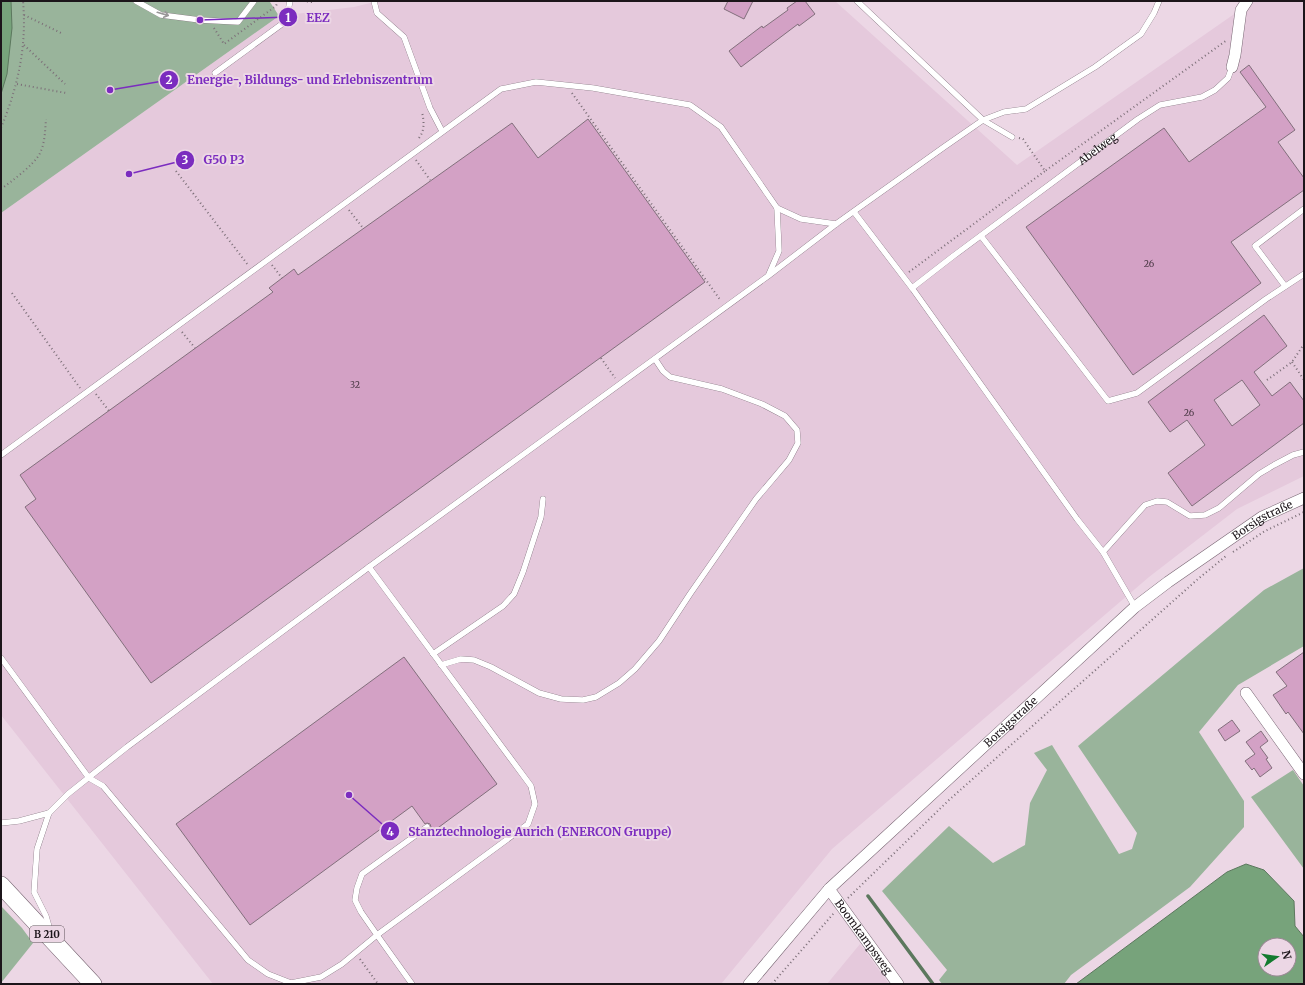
<svg xmlns="http://www.w3.org/2000/svg" width="1305" height="985" font-family="Merriweather,serif">
<style>
.built{fill:#e5c9dc}
.green{fill:#99b49b}
.water{fill:#77a37b;stroke:#5c785e;fill-rule:evenodd}
.lines{fill:none;stroke-linecap:round;stroke-linejoin:round}
.stream{stroke:#5c785e;stroke-width:3.5}
.building{fill:#d3a1c5;stroke:#826f7c;fill-rule:evenodd}
.service-casing{stroke:#776572;stroke-width:6}
.minor-casing{stroke:#776572;stroke-width:12}
.primary-casing{stroke:#776572;stroke-width:18}
.path{stroke:#7c6f78;stroke-width:2;stroke-dasharray:1 3;stroke-linecap:butt}
.service{stroke:#fff;stroke-width:5.5}
.minor{stroke:#fff;stroke-width:11}
.primary{stroke:#fff;stroke-width:17}
.oneway{stroke:#999698}
.labels{text-anchor:middle;dominant-baseline:central;stroke-width:4;stroke-linejoin:round;paint-order:stroke}
.number-label{font-size:9px;fill:#4a3845}
.shield{fill:#ecd7e5;stroke:#5a4f57;stroke-width:1}
.shield-label{font-size:10px;font-weight:bold;fill:#1c151a}
.street-label{font-size:11px;fill:#1c151a;stroke:#ecd7e5}
.leader{fill:none;stroke:#7b2cbf;stroke-width:1.5}
.callout-dot{fill:#7b2cbf;stroke:#ecd7e5;stroke-width:1.5}
.mark-label{font-size:12px;text-anchor:middle;font-weight:bold;fill:#fff}
.callout-label{font-size:12px;text-anchor:middle;font-weight:bold;fill:#7b2cbf;stroke:#ecd7e5;stroke-width:4;stroke-linejoin:round;paint-order:stroke}
</style>
<rect width="100%" height="100%" fill="#ecd7e5"/>
<path class="built" d="M378,1H835L1017,165L1253,1H1304V476L1237,509L1149,577L832,849L721,984H213L1,715V213L279,16L354,7Z
M860,944L889,984H827Z"/>
<path class="green" d="M1,1H263L270,2L279,16L1,213Z
M1304,568V646L1238,685L1199,732L1244,801V827L1190,887L1071,975L1064,984H942L939,980L947,970L882,891L949,826L993,863L1025,845L1030,803L1047,770L1034,753L1052,745L1119,854L1132,849L1137,833L1078,746L1264,590Z
M1293,770L1304,786V869L1251,797Z
M1,906L22,928L33,943L1,983Z"/>
<path class="water" d="M1,1H11L12,28L7,74L1,94Z
M1246,864L1264,870L1294,901L1295,926L1304,937V984H1076L1227,872ZM1265,945H1289V969H1265Z"/>
<g class="lines">
<path class="stream" d="M868,896L933,984"/>
</g>
<path class="building" d="M728,1H753L744,19L724,9Z
M797,1H805L815,14L799,26L798,24L741,67L729,51L762,26L763,28L788,10L787,8Z
M1249,65L1295,130L1278,142L1304,178V190L1231,242L1261,283L1133,375L1026,227L1164,128L1189,162L1266,107L1240,72Z
M588,119L705,282L151,683L25,507L36,499L20,475L273,292L269,288L294,269L298,275L512,123L538,158Z
M1264,315L1287,346L1254,372L1272,396L1290,382L1304,401V423L1192,506L1168,473L1205,445L1187,420L1170,432L1148,402ZM1242,380L1260,405L1232,426L1214,400Z
M1304,652V734L1288,712L1286,714L1273,695L1287,686L1276,672Z
M404,657L497,784L431,833L430,830L431,827L430,824L427,823L425,824L412,806L250,925L176,824Z
M1232,720L1240,731L1225,741L1218,730Z
M1261,731L1268,741L1260,747L1268,758L1266,759L1272,768L1260,777L1254,768L1252,770L1245,761L1255,754L1246,742Z"/>
<g class="lines">
<g class="service-casing">
<g id="service">
<path d="M136,1L161,15L200,20L238,22L254,1"/>
<path d="M374,1L377,13L404,37L430,108L442,131"/>
<path d="M857,1L983,120L1012,137"/>
<path d="M215,73L286,21L290,1"/>
<path d="M777,208L801,219L836,224"/>
<path d="M854,212L912,288L1077,519L1103,552L1135,607"/>
<path d="M981,236L1108,401L1137,393L1266,299L1304,274"/>
<path d="M1285,286L1255,246L1304,209"/>
<path id="s1" d="M912,288L952,257L1138,119L1160,105L1202,97L1215,90L1228,78L1232,67"/>
<path d="M1,455L501,89L536,82L593,88L690,105L721,127L777,208L779,251L769,274"/>
<path d="M1103,552L1145,505L1157,501L1167,502L1190,516L1205,515L1219,508L1259,474L1274,465L1293,455L1304,452"/>
<path d="M369,567L531,786L535,804L528,824L377,935L412,984"/>
<path d="M433,654L503,606L514,594L523,572L541,517L543,499"/>
<path d="M1,658L89,778L103,786L248,960L268,974L291,983L321,977L342,964L377,935L361,912L355,900L357,888L362,874L427,827"/>
<path d="M441,665L461,659L474,660L491,667L539,693L561,699L583,700L596,697L619,683L635,669L659,641L690,594L756,499L789,460L798,443L797,430L785,416L762,404L722,389L670,377L663,371L655,359"/>
<path d="M1,823L19,821L49,813"/>
<path d="M50,930L46,916L34,892L37,849L49,813L68,794L127,747L369,567L768,276L836,224L944,147L983,120L1004,112L1026,109L1095,67L1141,34L1154,13L1159,1"/>
</g>
</g>
<g class="minor-casing">
<g id="minor">
<path d="M1232,67L1235,55L1241,10L1247,1"/>
<path d="M1246,693L1304,774"/>
<path id="s2" d="M829,889L898,984"/>
<path id="s3" d="M749,984L829,889L1135,607L1168,582L1262,517L1304,498"/>
</g>
</g>
<g class="primary-casing">
<path id="primary" d="M1,885L93,984"/>
</g>
<path class="path" d="M303,1L312,2L313,1
M24,15L63,34
M214,28L224,44L276,6L278,1
M24,45L65,84
M17,84L66,93
M572,93L721,301
M1,128C18,86 27,47 23,1
M419,138C425,130 424,121 422,112
M1019,138L1023,139L1045,171L1227,40
M416,160L430,180
M176,171L248,265
M1,189C11,182 35,164 40,153C45,143 45,131 46,119
M349,210L363,228
M272,265L282,278
M909,272L1045,171
M12,293L80,388
M182,332L195,348
M601,358L615,378
M1292,362L1304,380
M1267,380L1292,362L1304,344
M96,394L109,411
M1233,552L1265,531L1304,512
M848,898L949,800L1198,579L1226,556
M360,959L378,984
M772,984L834,913"/>
<use href="#service" class="service"/>
<use href="#minor" class="minor"/>
<use href="#primary" class="primary"/>
</g>
<defs><path id="oneway-shaft" d="M-6 0H5M1.5-3L5.5 0L1.5 3" fill="none" stroke-width="1.6" stroke-linecap="round" stroke-linejoin="round"/></defs>
<use class="oneway" href="#oneway-shaft" transform="translate(163 14) rotate(16)"/>
<g class="labels">
<g class="number-label">
<text x="1149" y="263">26</text>
<text x="355" y="384">32</text>
<text x="1189" y="412">26</text>
</g>
<rect class="shield" x="30" y="926" width="34" height="16" rx="3"/>
<g class="shield-label">
<text x="47" y="934">B 210</text>
</g>
<g class="street-label">
<text stroke="none"><textPath href="#s1" startOffset="232">Abelweg</textPath></text>
<text stroke="none"><textPath href="#s3" startOffset="695">Borsigstraße</textPath></text>
<text stroke="none"><textPath href="#s3" startOffset="371">Borsigstraße</textPath></text>
<text stroke="none"><textPath href="#s2" startOffset="59">Boomkampsweg</textPath></text>
</g>
</g>
<path class="leader" d="M200 20L288 17M110 90L169 80M129 174L185 160M349 795L390 831"/>
<g class="callout-dot">
<circle cx="200" cy="20" r="4"/>
<circle cx="110" cy="90" r="4"/>
<circle cx="129" cy="174" r="4"/>
<circle cx="349" cy="795" r="4"/>
<circle cx="288" cy="17" r="10"/>
<circle cx="169" cy="80" r="10"/>
<circle cx="185" cy="160" r="10"/>
<circle cx="390" cy="831" r="10"/>
</g>
<g class="mark-label">
<text x="288" y="22">1</text>
<text x="169" y="84">2</text>
<text x="185" y="164">3</text>
<text x="390" y="836">4</text>
</g>
<g class="callout-label">
<text x="318" y="22">EEZ</text>
<text x="310" y="84">Energie-, Bildungs- und Erlebniszentrum</text>
<text x="224" y="164">G50 P3</text>
<text x="540" y="836">Stanztechnologie Aurich (ENERCON Gruppe)</text>
</g>
<rect width="1305" height="985" fill="none" stroke="#1c151a" stroke-width="4"/>
<g transform="translate(1277 957) rotate(77)"><circle r="19" fill="#ecd7e5" stroke="#998994"/>
<path d="M0-3L7 15L0 10L-7 15Z" fill="#137b2f"/>
<text y="-6" font-size="11" font-weight="bold" text-anchor="middle" fill="#1c151a">N</text>
</g>
</svg>
